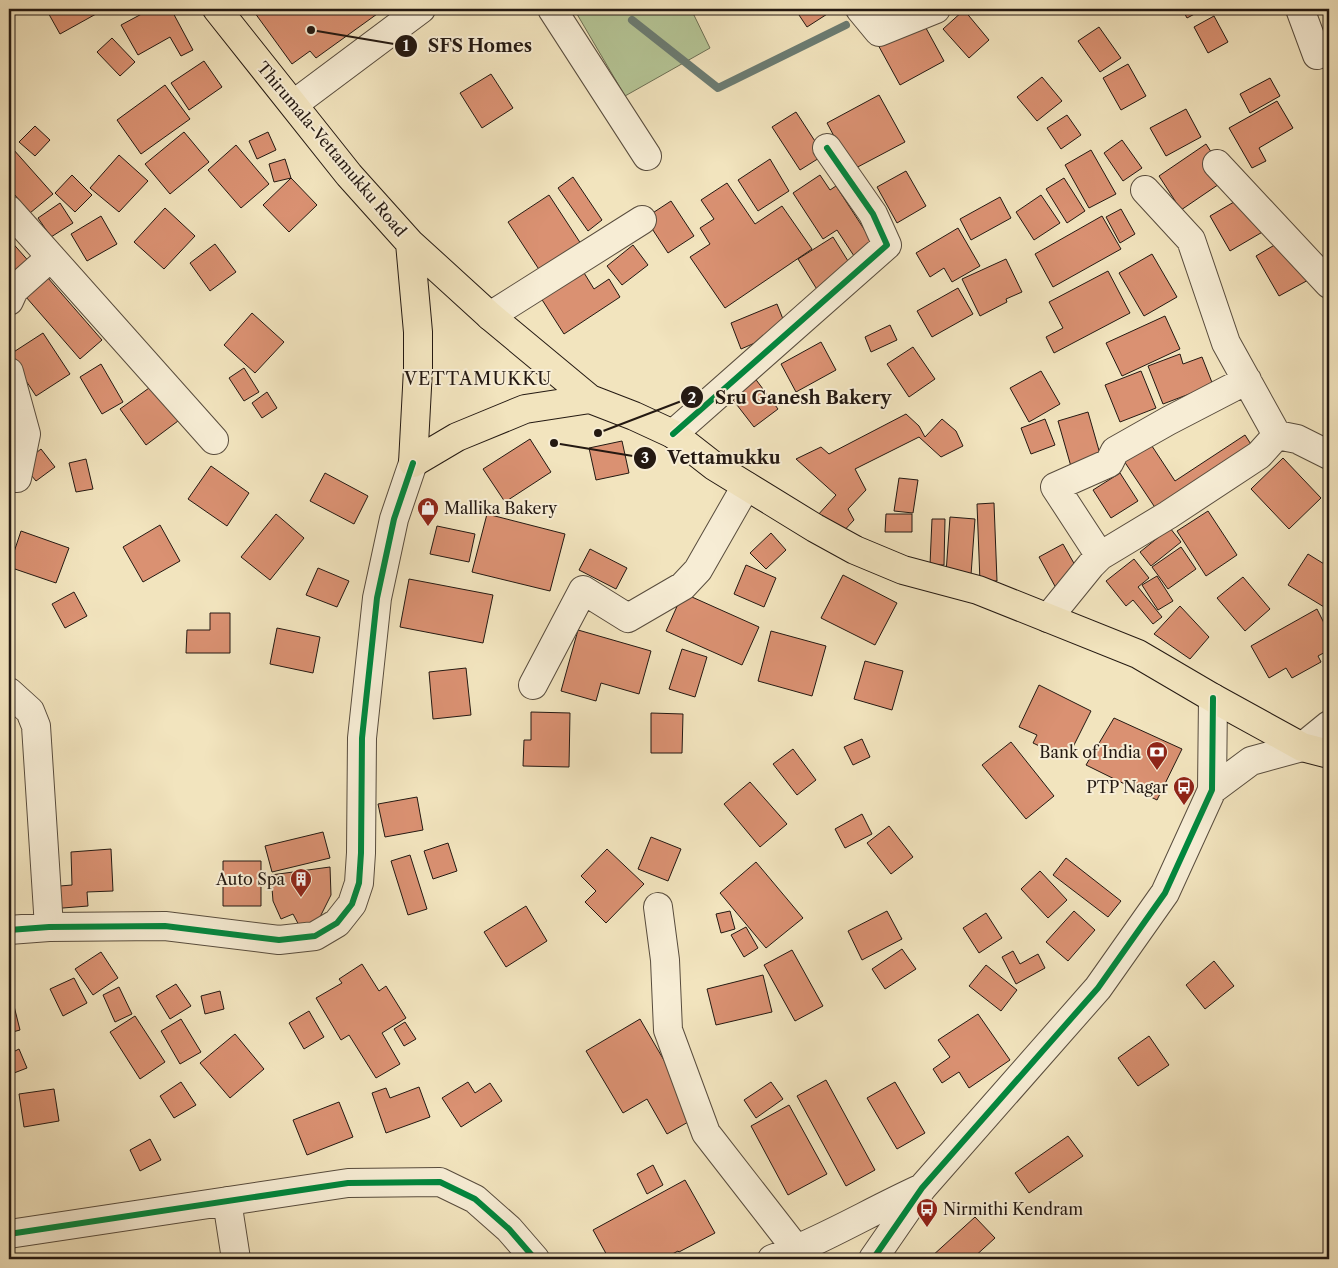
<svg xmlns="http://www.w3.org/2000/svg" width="1338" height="1268" font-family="'Libre Caslon Text',serif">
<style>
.green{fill:#b5c596;stroke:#6c6f54}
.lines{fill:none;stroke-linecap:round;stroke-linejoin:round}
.stream{stroke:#6b7c73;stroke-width:8}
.building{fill:#da9172;stroke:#241912}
.minor-casing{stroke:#584c3d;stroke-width:30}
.major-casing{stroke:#241912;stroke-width:30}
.minor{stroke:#f7edd5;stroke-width:28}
.major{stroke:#f2e4be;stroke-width:28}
.cycleway-casing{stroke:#f7edd5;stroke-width:9}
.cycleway{stroke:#00873e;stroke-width:6}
.labels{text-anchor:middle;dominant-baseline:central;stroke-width:4;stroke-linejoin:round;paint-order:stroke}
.street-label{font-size:16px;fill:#241912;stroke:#f7edd5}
.poi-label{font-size:16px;fill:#241912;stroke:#f7edd5;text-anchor:end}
.neighbourhood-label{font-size:18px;letter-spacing:1px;fill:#241912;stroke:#f7edd5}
.leader{fill:none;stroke:#241912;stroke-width:2}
.callout-dot{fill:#241912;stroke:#f7edd5;stroke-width:2}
.mark-label{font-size:15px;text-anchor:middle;font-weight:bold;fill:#fff}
.callout-label{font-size:18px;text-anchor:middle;font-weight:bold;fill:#241912;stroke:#f7edd5;stroke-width:4;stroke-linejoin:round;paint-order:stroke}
</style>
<rect width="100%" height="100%" fill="#f2e4be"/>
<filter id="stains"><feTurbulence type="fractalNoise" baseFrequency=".004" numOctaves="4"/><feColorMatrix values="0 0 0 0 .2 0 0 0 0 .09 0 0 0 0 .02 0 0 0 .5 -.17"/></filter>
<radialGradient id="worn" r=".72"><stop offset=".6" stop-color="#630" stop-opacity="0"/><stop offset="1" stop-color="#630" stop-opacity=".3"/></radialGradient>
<path class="green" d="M574,9H691L710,48L625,96Z"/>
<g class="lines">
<path class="stream" d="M632,20L718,88L846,25"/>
</g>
<path class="building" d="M46,9H105L60,34Z
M151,9H171L193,50L181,56L170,37L138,55L121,25Z
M252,9H384L316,58L310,51L292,64Z
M795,9H835L807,27Z
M885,9H909L887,15Z
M1182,9H1204L1187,18Z
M964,10L989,40L969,58L943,29Z
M1214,16L1228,42L1208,53L1194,27Z
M921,19L944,61L900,85L877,43Z
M1099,27L1121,58L1100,72L1078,41Z
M112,38L135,62L120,76L97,52Z
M204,61L222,87L189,110L171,83Z
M1128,64L1146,96L1121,110L1103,78Z
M491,74L513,108L482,128L460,93Z
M1042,77L1062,101L1037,121L1017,97Z
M1270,78L1280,96L1250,113L1240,94Z
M165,85L190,119L141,154L117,120Z
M879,95L905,142L852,170L827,123Z
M1277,101L1293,128L1259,148L1266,161L1252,168L1229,128Z
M1186,109L1201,137L1166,156L1150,128Z
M796,112L824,155L800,170L772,127Z
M1067,115L1081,135L1061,149L1047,128Z
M35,126L50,140L35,156L19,142Z
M184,132L209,162L170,194L145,164Z
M268,132L276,150L257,159L249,141Z
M1122,140L1142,168L1123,181L1104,153Z
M1206,144L1228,178L1181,210L1159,176Z
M236,145L269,184L241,208L208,170Z
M13,149L53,194L30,213L9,188V153Z
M1091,150L1116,194L1089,208L1065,165Z
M119,155L148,181L119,212L90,188Z
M285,159L291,178L274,182L269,164Z
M770,159L789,191L758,211L738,180Z
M906,171L926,206L897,223L877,187Z
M72,175L92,195L75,212L55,193Z
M820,175L830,190L836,186L875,246L856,259L837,230L823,239L793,193Z
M573,177L602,220L588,231L558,188Z
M291,178L317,205L289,232L263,205Z
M1064,178L1085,211L1067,223L1046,189Z
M727,183L755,224L782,206L812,249L725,308L690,257L710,244L700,228L714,219L701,200Z
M1251,192L1271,227L1230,251L1210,216Z
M549,195L583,247L542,274L508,222Z
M1041,195L1060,223L1034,240L1016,212Z
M1000,197L1011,218L971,240L960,219Z
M671,201L694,236L668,253L645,218Z
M60,203L73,223L51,237L38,218Z
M165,208L195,236L164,269L134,242Z
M1121,209L1135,234L1120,243L1106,217Z
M101,216L117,244L87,261L71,234Z
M1102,216L1121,249L1053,287L1035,254Z
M958,228L980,266L952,282L944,268L930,277L916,253Z
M833,237L853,269L818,291L798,259Z
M1288,237L1312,278L1279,296L1256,256Z
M9,239L32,265L9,287Z
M215,244L236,272L210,291L190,263Z
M633,245L648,265L622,285L607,266Z
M1152,254L1177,297L1144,316L1119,273Z
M1006,259L1022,292L1006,299L1007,302L980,316L962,279Z
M581,268L594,289L609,279L620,297L564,334L539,295Z
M41,270L102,340L80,359L19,289Z
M1108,271L1130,313L1054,353L1046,337L1063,328L1049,302Z
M958,288L973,314L932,337L917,311Z
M777,304L787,329L741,349L731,323Z
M252,313L284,342L255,373L224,345Z
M1165,316L1180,349L1122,376L1106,343Z
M890,325L897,340L871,352L865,337Z
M43,333L70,374L36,396L9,355Z
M821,342L836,370L796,392L781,364Z
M913,347L935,379L909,397L887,364Z
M1180,354L1183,364L1202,357L1213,385L1163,404L1148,366Z
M101,364L123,402L102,414L80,377Z
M244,368L259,392L244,401L229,378Z
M1041,371L1060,404L1029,422L1010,388Z
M1141,371L1156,408L1120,422L1105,385Z
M754,377L778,409L754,427L730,396Z
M156,383L182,418L146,445L120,409Z
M267,392L277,408L262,418L252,403Z
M1088,412L1102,461L1072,470L1058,421Z
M906,414L919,426L925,437L942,419L956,431L963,446L941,457L919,437L855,469L866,490L848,509L854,520L839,536L817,516L836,495L796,459L821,447L829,454Z
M1045,419L1055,445L1031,454L1021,428Z
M1245,435L1256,452L1160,515L1120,455L1146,437L1175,481Z
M530,439L551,472L505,502L483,469Z
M622,441L629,473L596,480L589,448Z
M41,449L55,467L36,481L22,464Z
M1283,458L1321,498L1289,529L1251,489Z
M86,459L93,489L76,492L69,463Z
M211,466L249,493L227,526L188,499Z
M325,473L368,496L354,524L310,501Z
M1120,473L1138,501L1111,518L1093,490Z
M899,478L918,480L913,513L894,511Z
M994,503L997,581L980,582L977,504Z
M1208,511L1237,555L1206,576L1177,531Z
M276,514L304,538L270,580L241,557Z
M487,514L565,534L550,591L472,572Z
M886,514H912V532H885Z
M950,517L975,519L971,575L946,573Z
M932,519H945L944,565H930Z
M160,525L180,561L143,582L123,547Z
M437,526L475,534L469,562L430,554Z
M1170,528L1181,542L1151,566L1140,552Z
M21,531L69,548L56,583L9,567Z
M771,533L786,550L766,569L750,553Z
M1063,544L1080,574L1056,588L1039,557Z
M1181,547L1196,569L1168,589L1152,567Z
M590,549L627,568L616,589L579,570Z
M1308,554L1329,567V610L1288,585Z
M1134,559L1149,578L1138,587L1162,617L1153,624L1133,600L1126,606L1106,581Z
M746,565L776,578L764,607L734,594Z
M318,568L349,581L337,607L306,595Z
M843,575L897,603L875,645L821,618Z
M1157,576L1173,601L1158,610L1142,585Z
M1243,577L1270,609L1245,631L1217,598Z
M409,579L493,595L483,643L400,627Z
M74,592L87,616L65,628L52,604Z
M683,593L759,627L742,665L666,631Z
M1180,606L1209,637L1190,659L1154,634Z
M1317,609L1325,625L1329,622V650L1318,656L1321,662L1292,678L1286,668L1269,678L1251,646Z
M210,613H230V653H186L187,630H210Z
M277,628L320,637L313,673L270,664Z
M578,630L651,651L639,694L601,683L596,701L561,691Z
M771,631L826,646L812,696L758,681Z
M682,649L707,657L695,697L669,689Z
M865,661L903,671L892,710L854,699Z
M466,668L471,715L433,719L429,672Z
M1039,685L1091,711L1067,759L1033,743L1037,735L1019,727Z
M531,712L570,713L569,767L523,766L524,740H531Z
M651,713L683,714L682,753H651Z
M1114,718L1182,749L1157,800L1086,765Z
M862,739L870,757L853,765L844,747Z
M1011,742L1054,796L1026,819L982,765Z
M793,749L816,780L797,795L773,764Z
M750,782L787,824L760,847L724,804Z
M417,797L423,830L385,837L378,804Z
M862,814L872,834L845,848L835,829Z
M889,826L913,857L891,874L867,843Z
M323,832L330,858L272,872L265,846Z
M651,837L681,849L668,881L638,869Z
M448,843L457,871L433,879L424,851Z
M111,849L113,891L87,892L88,906L50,909L48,887L72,885L71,852Z
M607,849L644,884L606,923L585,902L596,891L581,876Z
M410,855L427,909L408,915L391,861Z
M1066,858L1121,901L1108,917L1053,875Z
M223,861H261V906H223Z
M756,862L803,918L766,948L720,893Z
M330,867L331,895L320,917L302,931L293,914L281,919L273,901L271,875Z
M1040,871L1067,900L1048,918L1021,889Z
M526,906L547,941L506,967L484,932Z
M730,911L735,929L721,933L716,914Z
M887,911L902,939L862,960L848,931Z
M1074,911L1095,930L1068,961L1046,942Z
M986,913L1002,938L979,953L963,928Z
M746,927L758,948L744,957L731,935Z
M902,949L916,969L885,989L872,969Z
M792,950L823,1006L795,1021L764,965Z
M1013,951L1020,964L1038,954L1045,968L1016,984L1002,957Z
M101,952L118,978L93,995L75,969Z
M1214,961L1234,986L1205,1009L1186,985Z
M362,964L379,991L386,986L406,1018L382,1033L400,1064L376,1078L349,1035L341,1040L316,998L342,983L339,979Z
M986,965L1017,990L1001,1011L969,986Z
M763,975L772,1012L716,1025L707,989Z
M74,978L87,1003L63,1016L50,989Z
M176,984L191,1006L170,1019L156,996Z
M9,986L20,1030L9,1033Z
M119,987L132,1014L115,1022L103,995Z
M220,991L224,1009L205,1014L201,996Z
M309,1011L324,1037L304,1049L289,1023Z
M978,1014L1010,1060L969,1088L959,1072L942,1083L933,1069L950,1057L938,1040Z
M135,1016L165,1062L140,1079L110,1032Z
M181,1019L201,1052L180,1064L161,1031Z
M640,1019L697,1117L667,1134L647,1099L623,1113L586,1051Z
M405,1022L416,1039L404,1046L394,1029Z
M235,1034L264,1069L230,1098L200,1063Z
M1149,1036L1169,1065L1138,1086L1118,1058Z
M19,1049L27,1068L14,1073L9,1060V1054Z
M826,1080L875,1170L846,1186L797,1096Z
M181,1082L196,1105L174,1118L160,1096Z
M468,1082L475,1093L490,1083L502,1101L461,1127L442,1098Z
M771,1082L783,1099L756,1118L744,1100Z
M895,1082L925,1133L897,1149L867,1098Z
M419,1087L430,1117L386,1133L372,1093L386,1088L390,1098Z
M54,1089L59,1121L24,1127L19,1094Z
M339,1102L353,1137L307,1155L293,1120Z
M789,1105L827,1174L788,1195L751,1126Z
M1068,1136L1083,1156L1029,1193L1015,1173Z
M150,1139L161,1160L140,1171L130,1150Z
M653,1165L663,1185L647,1194L637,1174Z
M685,1180L715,1233L679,1252L678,1251L663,1259H654L652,1254L642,1259H609L593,1230Z
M975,1217L995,1238L972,1259H933L931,1257Z
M154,1256V1259H127Z"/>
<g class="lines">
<g class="minor-casing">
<path id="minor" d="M552,9L647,156
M860,9L879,32L936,9
M1300,9L1317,55
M294,104L421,9
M1217,164L1329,284
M1145,190L1191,240L1226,343L1277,435
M9,210L214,440
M9,301L14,290L51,257
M490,316L642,220
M9,372L26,434L17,478
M673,434L887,245L873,214L827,148
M1100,556L1055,487L1109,463L1115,451L1168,421L1247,380
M1048,618L1091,565L1100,556L1168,515L1259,455L1277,435L1297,439L1329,455
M533,685L583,590L628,618L683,586L698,570L746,486
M9,692L30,711L36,726L49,927
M1212,790L1251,761L1302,747L1329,725
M658,907L665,960L668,1030L706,1133L797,1250
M9,930L49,927L165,926L279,940L315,936L337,923L352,904L359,883L361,853L362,738L377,598L394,519L413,463
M227,1201L236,1259
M9,1234L348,1183L440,1182L475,1199L509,1229L535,1259
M772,1259C824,1240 871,1211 922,1188
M873,1259L922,1188L1098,988L1165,893L1212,790L1213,698"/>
</g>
<g class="major-casing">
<path id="major" d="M217,9L349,175L410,243L490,316L590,399L634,416L673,434L714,466L815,528L855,550L903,570L978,590L1138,654L1213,698L1302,747L1329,754
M410,243L418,332V369L413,463
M413,463L457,437L525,409L590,399"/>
</g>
<use href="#minor" class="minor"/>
<use href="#major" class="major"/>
<g class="cycleway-casing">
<path id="cycleway" d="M673,434L887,245L873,214L827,148
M9,930L49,927L165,926L279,940L315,936L337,923L352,904L359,883L361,853L362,738L377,598L394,519L413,463
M9,1234L348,1183L440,1182L475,1199L509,1229L535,1259
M873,1259L922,1188L1098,988L1165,893L1212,790L1213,698"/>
</g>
<use href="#cycleway" class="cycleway"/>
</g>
<defs>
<g id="shop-pin" transform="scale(1.125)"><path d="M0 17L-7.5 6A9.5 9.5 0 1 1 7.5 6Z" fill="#8f2418" stroke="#f7edd5"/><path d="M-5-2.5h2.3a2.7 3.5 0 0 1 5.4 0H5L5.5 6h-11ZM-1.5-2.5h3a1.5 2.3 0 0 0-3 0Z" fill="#fff"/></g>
<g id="bank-pin" transform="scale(1.125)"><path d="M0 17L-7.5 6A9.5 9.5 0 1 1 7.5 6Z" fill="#8f2418" stroke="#f7edd5"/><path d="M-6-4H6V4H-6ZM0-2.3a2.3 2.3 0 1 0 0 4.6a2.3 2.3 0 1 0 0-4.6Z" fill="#fff"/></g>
<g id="bus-pin" transform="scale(1.125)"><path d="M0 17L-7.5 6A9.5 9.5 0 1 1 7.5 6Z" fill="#8f2418" stroke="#f7edd5"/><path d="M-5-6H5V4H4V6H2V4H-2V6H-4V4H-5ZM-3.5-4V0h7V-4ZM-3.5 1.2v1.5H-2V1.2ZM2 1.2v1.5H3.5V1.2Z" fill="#fff"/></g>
<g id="building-pin" transform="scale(1.125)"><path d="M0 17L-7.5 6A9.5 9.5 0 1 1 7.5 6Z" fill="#8f2418" stroke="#f7edd5"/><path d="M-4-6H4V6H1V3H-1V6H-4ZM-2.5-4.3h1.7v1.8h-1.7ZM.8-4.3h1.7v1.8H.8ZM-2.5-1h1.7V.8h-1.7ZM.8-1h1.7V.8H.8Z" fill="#fff"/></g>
</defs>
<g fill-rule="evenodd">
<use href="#shop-pin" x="428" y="508"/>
<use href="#bank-pin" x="1157" y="752"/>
<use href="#bus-pin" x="1184" y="787"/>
<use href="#building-pin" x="301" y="879"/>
<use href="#bus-pin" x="927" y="1209"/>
</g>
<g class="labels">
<g class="street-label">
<text transform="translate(332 149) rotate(50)">Thirumala-Vettamukku Road</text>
</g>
<g class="poi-label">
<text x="444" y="508" text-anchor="start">Mallika Bakery</text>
<text x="1141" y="752">Bank of India</text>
<text x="1168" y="787">PTP Nagar</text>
<text x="285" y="879">Auto Spa</text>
<text x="943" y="1209" text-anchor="start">Nirmithi Kendram</text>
</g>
<g class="neighbourhood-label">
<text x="478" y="379">VETTAMUKKU</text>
</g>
</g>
<path class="leader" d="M311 30L406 46M598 433L692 397M554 443L645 458"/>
<g class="callout-dot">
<circle cx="311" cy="30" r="5"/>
<circle cx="598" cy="433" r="5"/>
<circle cx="554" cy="443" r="5"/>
<circle cx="406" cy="46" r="12"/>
<circle cx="692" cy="397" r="12"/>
<circle cx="645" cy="458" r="12"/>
</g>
<g class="mark-label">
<text x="406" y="51">1</text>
<text x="692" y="403">2</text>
<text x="645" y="463">3</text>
</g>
<g class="callout-label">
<text x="480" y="52">SFS Homes</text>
<text x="803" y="404">Sru Ganesh Bakery</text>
<text x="724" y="464">Vettamukku</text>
</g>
<rect width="1338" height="1268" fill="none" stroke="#f2e4be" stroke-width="30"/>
<rect x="10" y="10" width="1318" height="1248" fill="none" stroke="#241912" stroke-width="2.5"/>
<rect x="15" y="15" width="1308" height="1238" fill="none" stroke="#241912"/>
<rect width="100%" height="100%" filter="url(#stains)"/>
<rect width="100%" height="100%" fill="url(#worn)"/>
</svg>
